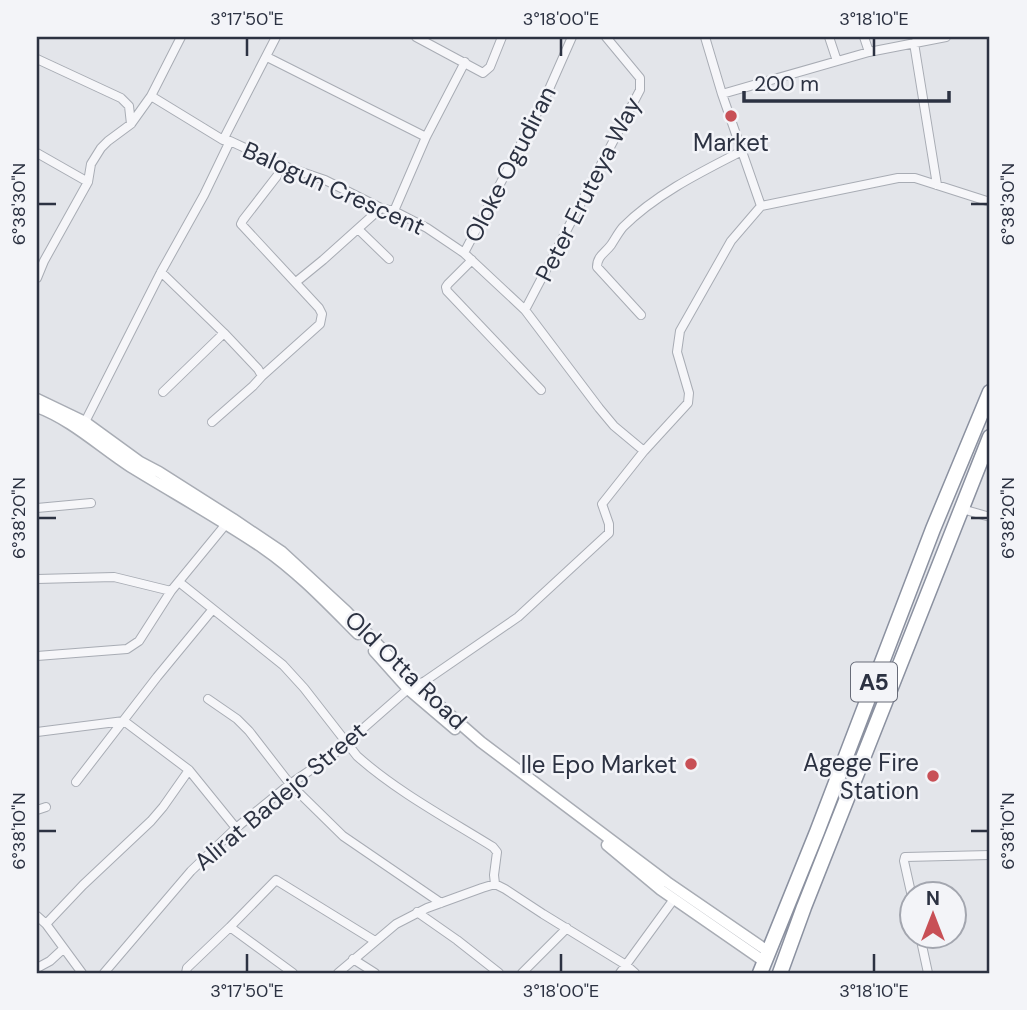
<svg xmlns="http://www.w3.org/2000/svg" width="1027" height="1010" font-family="'DM Sans',sans-serif">
<style>
.lines{fill:none;stroke-linecap:round;stroke-linejoin:round}
.street-casing{stroke:#a8acb4;stroke-width:10}
.secondary-casing{stroke:#a8acb4;stroke-width:13}
.highway-casing{stroke:#8b91a0;stroke-width:17}
.street{stroke:#f6f6f9;stroke-width:8}
.secondary{stroke:#fff;stroke-width:10}
.highway{stroke:#fff;stroke-width:14}
.ticks{fill:none;stroke:#2c3242;stroke-width:2.5}
.poi-dot{fill:#c85056;stroke:#f3f4f8;stroke-width:2.5}
.labels{text-anchor:middle;dominant-baseline:central;stroke-width:5;stroke-linejoin:round;paint-order:stroke}
.shield{fill:#f3f4f8;stroke:#686c79;stroke-width:2}
.shield-label{font-size:23px;font-weight:bold;fill:#2c3242}
.poi-label{font-size:24px;fill:#2c3242;stroke:#f3f4f8;text-anchor:end}
.street-label{font-size:24px;fill:#2c3242;stroke:#f3f4f8}
.neatline{fill:none;stroke:#2c3242;stroke-width:2.5}
.ticks-label{font-size:18px;text-anchor:middle;fill:#2c3242}
</style>
<rect width="100%" height="100%" fill="#e3e5ea"/>
<g class="lines">
<g class="street-casing">
<path id="street" d="M416,37L483,73L490,67L502,37
M705,37L722,94L761,206
M829,37L837,61
M864,37L869,52
M914,43L937,185
M267,57L426,137
M37,59L121,98L129,106L131,124
M722,94L869,52L946,37
M151,96L223,140L230,141L284,166L325,180L381,208L394,211L427,228L464,253L525,310L599,408L614,426L644,451
M223,140L276,37
M37,153L88,182
M761,206L898,178H915L990,202
M394,211L426,137L465,62
M358,229L389,259
M464,253L546,96L572,37
M472,260L448,284L446,287L447,291L541,390
M161,272L224,333L258,369L262,376L253,386L212,422
M37,278L44,261L88,182L91,164L101,148L108,141L131,124L151,96L181,37
M296,282L323,260L381,208
M525,310L640,90V78L606,37
M641,315L597,267C597,256 605,253 611,245C615,239 618,233 623,227C656,194 701,172 742,151
M262,376L320,324L322,314L319,308L241,224L243,220L277,176
M163,392L224,333
M85,422L161,272L204,195L230,141
M37,508L91,503
M962,509L990,517
M37,579L114,577L171,591
M179,582L283,665L304,688L357,756C396,791 448,819 493,847L497,852L494,875L495,884
M37,656L127,649L139,641L171,591L226,524
M208,699L237,719L249,731L290,784L343,836L441,903
M37,732L124,721L189,770L236,828
M76,782L157,677L213,609
M37,810L46,807
M912,897L904,861L905,857L990,855
M417,912L457,940L499,973
M37,916L46,924L82,973
M46,924L83,885L151,821L163,807L189,770
M230,927L293,973
M920,936L928,973
M353,959L375,973
M37,968L50,961L63,949
M104,973L191,871L236,828L290,784L334,754L408,689L425,681L518,617L609,533V524L602,504L644,451L688,403L689,393L677,352L680,331L731,241L761,206
M186,973L187,968L230,927L276,880L375,941
M338,973L396,924L427,908L482,888L495,884L505,889L543,914L626,965L635,973
M522,973L567,928
M620,973L674,899"/>
</g>
<g class="secondary-casing">
<path id="secondary" d="M37,399L85,422L140,462L159,472L233,519L282,552L346,611L417,686L481,742L667,882L769,952
M37,407C72,420 100,447 131,467C175,494 220,519 263,548C298,572 328,604 358,634
M374,651L408,689L455,729
M607,845L661,890L765,962"/>
</g>
<g class="highway-casing">
<path id="highway" d="M760,973L817,832L933,529L990,392
M780,973L804,907L990,437"/>
</g>
<use href="#street" class="street"/>
<use href="#secondary" class="secondary"/>
<use href="#highway" class="highway"/>
</g>
<path class="ticks" d="M247,38V56M561,38V56M874,38V56M38,204H56M971,204H988M38,518H56M971,518H988M38,831H56M971,831H988M247,954V972M561,954V972M874,954V972"/>
<g class="poi-dot">
<circle cx="731" cy="116" r="7"/>
<circle cx="691" cy="764" r="7"/>
<circle cx="933" cy="776" r="7"/>
</g>
<g class="labels">
<rect class="shield" x="851" y="662.5" width="46" height="39" rx="5"/>
<g class="shield-label">
<text x="874" y="682">A5</text>
</g>
<g class="poi-label">
<text x="731" y="142" text-anchor="middle">Market</text>
<text x="919" y="762">Agege Fire<tspan x="919" dy="28">Station</tspan></text>
<text x="677" y="764">Ile Epo Market</text>
</g>
<g class="street-label">
<text transform="translate(510 164) rotate(-63)">Oloke Ogudiran</text>
<text transform="translate(334 188) rotate(24)">Balogun Crescent</text>
<text transform="translate(588 189) rotate(-63)">Peter Eruteya Way</text>
<text transform="translate(406 670) rotate(44)">Old Otta Road</text>
<text transform="translate(280 796) rotate(-40)">Alirat Badejo Street</text>
</g>
</g>
<rect width="1027" height="1010" fill="none" stroke="#f3f4f8" stroke-width="77"/>
<g transform="translate(933 915)"><circle r="33" fill="#f3f4f8" stroke="#a3a6af" stroke-width="2"/>
<path d="M0-5L12 26L0 18L-12 26Z" fill="#c85056"/>
<text y="-10" font-size="19" font-weight="bold" text-anchor="middle" fill="#2c3242">N</text>
</g>
<path d="M744 91v10h205v-10" fill="none" stroke="#2c3242" stroke-width="3.5"/>
<text x="754" y="91" font-size="21" fill="#2c3242" stroke="#f3f4f8" stroke-width="5" paint-order="stroke">200 m</text>
<rect x="38" y="38" width="950" height="934" class="neatline"/>
<g class="ticks-label">
<text x="247" y="25">3°17'50"E</text>
<text x="561" y="25">3°18'00"E</text>
<text x="874" y="25">3°18'10"E</text>
<text transform="translate(19 204) rotate(-90)" y="6">6°38'30"N</text>
<text transform="translate(1008 204) rotate(-90)" y="6">6°38'30"N</text>
<text transform="translate(19 518) rotate(-90)" y="6">6°38'20"N</text>
<text transform="translate(1008 518) rotate(-90)" y="6">6°38'20"N</text>
<text transform="translate(19 831) rotate(-90)" y="6">6°38'10"N</text>
<text transform="translate(1008 831) rotate(-90)" y="6">6°38'10"N</text>
<text x="247" y="997">3°17'50"E</text>
<text x="561" y="997">3°18'00"E</text>
<text x="874" y="997">3°18'10"E</text>
</g>
</svg>
